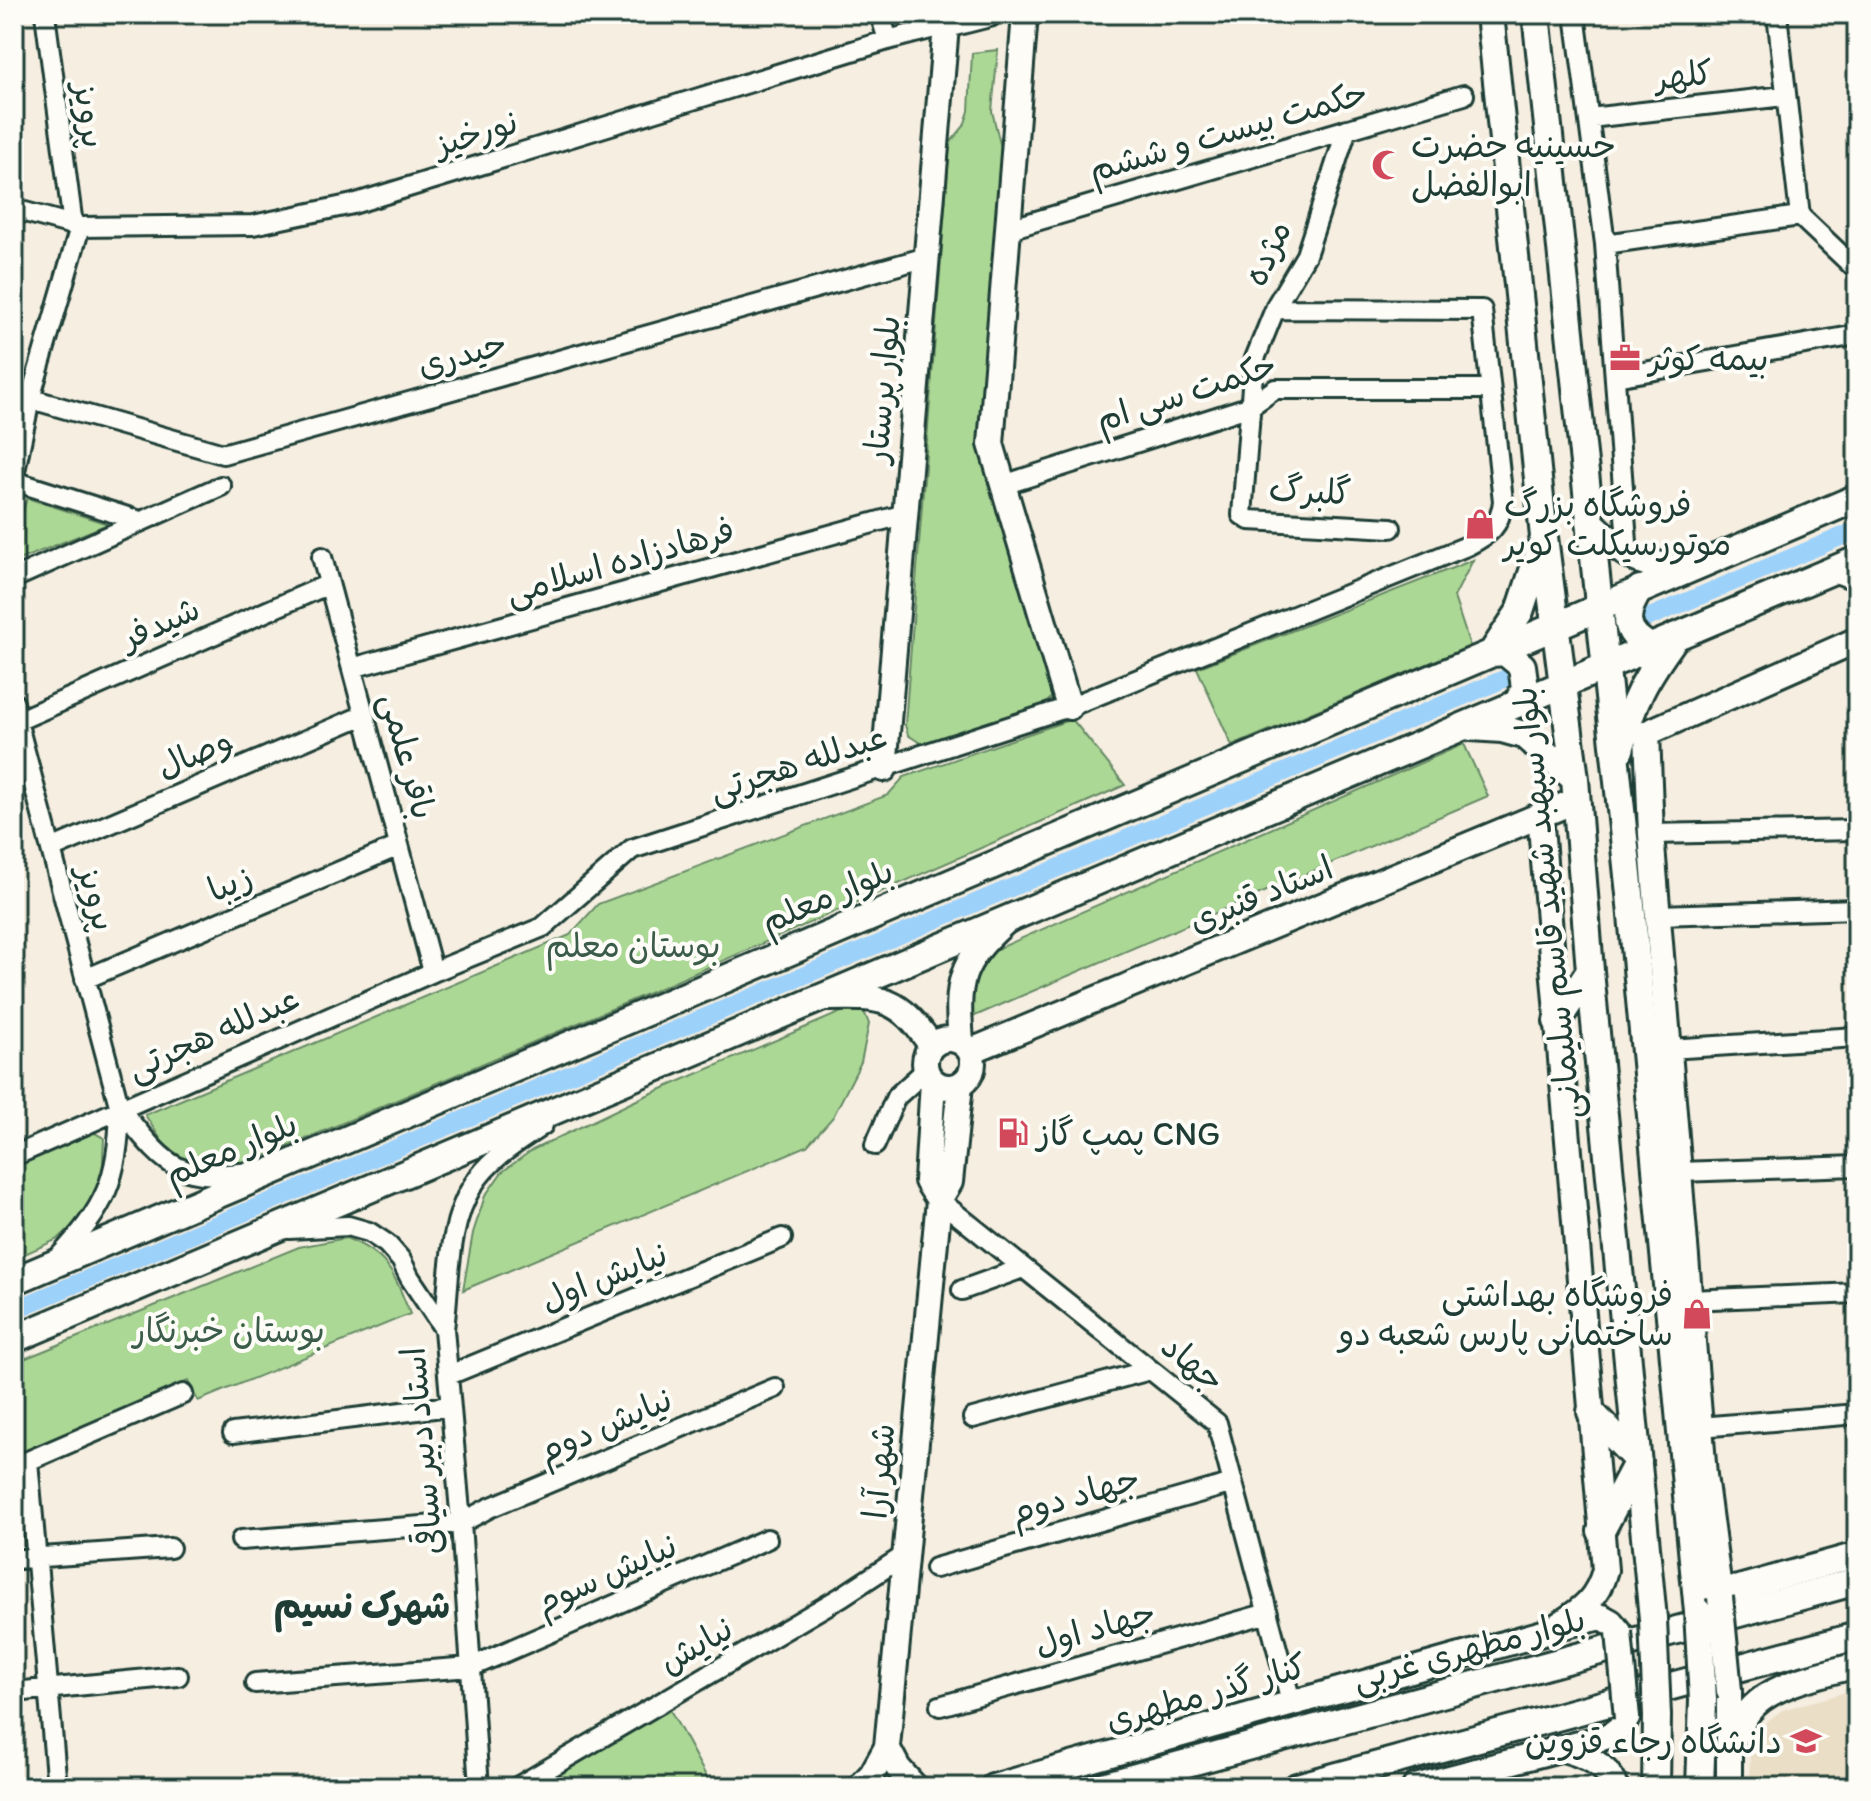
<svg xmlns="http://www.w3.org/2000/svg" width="1871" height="1801" font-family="Itim,'Playpen Sans Arabic',sans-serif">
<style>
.built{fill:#ebdec7}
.green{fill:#acd896;stroke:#668a65;stroke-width:2}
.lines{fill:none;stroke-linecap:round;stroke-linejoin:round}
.canal{stroke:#9cd1fa;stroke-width:18}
.street-casing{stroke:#1f3d34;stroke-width:24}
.secondary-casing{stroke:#1f3d34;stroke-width:30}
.primary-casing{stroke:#1f3d34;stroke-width:32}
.street{stroke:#fdfcf7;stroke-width:18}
.secondary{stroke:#fdfcf7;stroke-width:24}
.primary{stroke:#fdfcf7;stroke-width:26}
.secondary-bridge-casing{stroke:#1f3d34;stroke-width:30;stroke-linecap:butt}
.primary-bridge-casing{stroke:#1f3d34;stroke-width:32;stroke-linecap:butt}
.secondary-bridge{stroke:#fdfcf7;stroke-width:24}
.primary-bridge{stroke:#fdfcf7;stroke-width:26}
.labels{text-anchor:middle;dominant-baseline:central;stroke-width:8;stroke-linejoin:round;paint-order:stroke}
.street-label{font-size:34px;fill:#1f3d34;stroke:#fdfcf7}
.poi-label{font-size:34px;fill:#1f3d34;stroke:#fdfcf7;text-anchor:start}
.park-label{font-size:34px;fill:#3b5c48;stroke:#fdfcf7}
.neighbourhood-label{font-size:36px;font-weight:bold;fill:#1f3d34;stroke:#fdfcf7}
</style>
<rect width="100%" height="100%" fill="#f5eee1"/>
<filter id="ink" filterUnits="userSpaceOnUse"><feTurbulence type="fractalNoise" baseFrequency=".0125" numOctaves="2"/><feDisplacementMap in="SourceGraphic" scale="16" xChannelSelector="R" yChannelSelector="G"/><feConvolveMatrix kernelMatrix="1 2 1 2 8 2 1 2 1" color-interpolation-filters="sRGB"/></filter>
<g filter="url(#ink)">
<path class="built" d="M1857,1689V1787H1749L1750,1756L1760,1727L1782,1710Z"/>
<path class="green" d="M998,50L992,111L1001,148L981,443L1055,694L1045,704L925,746L908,735L905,725L950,143L964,126L969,111L972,53Z
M27,498L108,524L14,562V541Z
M1473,560L1454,597L1470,646L1232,746L1197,668Z
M1072,719L1125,785L642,996L246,1164L199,1166L167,1149L145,1115L570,935L598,904L888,795L904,777Z
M1464,744L1488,796L970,1018L958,1010L986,954Z
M853,1007L865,1014L869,1024L861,1062L833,1117L807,1146L463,1290L473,1233L485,1196L502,1172L532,1150L643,1097Z
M93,1132L104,1138L102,1182L82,1217L58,1239L14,1259V1165Z
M346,1238C389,1255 394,1274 410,1314L198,1401L188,1381L14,1456V1363L299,1247Z
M669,1708L712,1787H534Z"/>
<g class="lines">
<path class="canal" d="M1645,619L1857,530
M14,1310L1511,676"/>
<g class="street-casing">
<path id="street" d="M45,14L73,225
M880,14L888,40
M1575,14L1605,244L1628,556
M1777,14L1800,216L1857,270
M1590,118L1784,96
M1347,129L1306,255L1277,304L1254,361L1242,515L1249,520L1391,528
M14,209L80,227L253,225L353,204L888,40L946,25
M1009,229L1464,95
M1605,244L1800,216
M1615,377L1857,335
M14,394L223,454L927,257
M14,476L30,399L80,227
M14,481L140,521
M1003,485L1251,406L1275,389H1489
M322,557L433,972
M1831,571L1857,581
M14,578L221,486
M352,668L905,514
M14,703L17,721L120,1109C118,1180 106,1207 57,1259
M17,721L329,584
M1651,834L1857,830
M51,849L364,715
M1658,915L1857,909
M85,979L399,846
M1669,1049L1857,1037
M120,1109C169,1169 176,1182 258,1171
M875,1145L896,1097L926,1070
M14,1156L433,972L543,927L632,849L1069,707L1467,546C1489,535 1500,527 1503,501L1482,310L1275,309
M1679,1172L1857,1166
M939,1200L1217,1423L1292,1705
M289,1229L348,1226L369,1232L387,1244L401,1260L410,1278L444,1329L461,1523L479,1787
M962,1290L1023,1268
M1689,1300L1857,1293
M444,1329C450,1282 447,1225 473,1185C490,1158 518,1142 543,1125
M449,1375L782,1238
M973,1418L1150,1370
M1700,1427L1857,1414
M233,1433L450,1406
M28,1461L57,1787
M14,1467L183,1394
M241,1540L461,1523L489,1508L775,1388
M14,1559L170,1548
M935,1568L1233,1483
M255,1683L471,1667L767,1539
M14,1692L178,1676
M940,1706L1268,1613
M517,1787L841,1597L905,1555"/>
</g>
<g class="secondary-casing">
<path id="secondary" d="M1025,14L991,444L1069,707
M946,25L989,14
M884,769L947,14
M823,998C882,997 897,995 931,1045
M925 1063a24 24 0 1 1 48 0a24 24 0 1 1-48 0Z
M961,1041C956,982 959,964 1004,923
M971,1051L1577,800
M933,1081L927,1181L939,1200
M1719,1587L1735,1589L1857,1555
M1720,1597L1704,1475L1651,834L1647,733L1857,640
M1567,1625L1602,1617L1611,1622L1619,1632
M887,1747L898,1768L915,1787
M1559,1748C1583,1754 1606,1763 1616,1787
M1729,1749C1735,1737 1740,1725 1747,1714C1767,1684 1824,1674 1857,1665
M860,1787L872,1774L887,1747L939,1200L950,1182L960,1085
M993,1787L1550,1631C1577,1612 1596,1604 1605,1570L1540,815
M1415,1787L1609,1736L1621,1727L1627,1718
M1729,1787V1691"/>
</g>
<g class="primary-casing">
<path id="primary" d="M1490,14L1544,537L1575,779L1590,971L1653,1619
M1536,14L1630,894L1698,1612
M1590,522C1628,558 1632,561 1684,570
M1640,589C1624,612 1621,633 1651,647
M1492,653L1520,611L1542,544
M1492,653L1505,652L1522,666L1525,688L1517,704
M1471,727L1502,729L1524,735L1575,779
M1620,750C1632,701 1646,677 1676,636
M1557,1021L1590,971
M14,1281L1857,498
M14,1339L1857,560
M1591,1412L1638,1461L1601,1531
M1099,1787L1857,1581
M1297,1787L1857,1636
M1656,1787L1657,1716
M1700,1787L1703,1700"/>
</g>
<use href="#street" class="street"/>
<use href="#secondary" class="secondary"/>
<use href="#primary" class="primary"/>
<g class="secondary-bridge-casing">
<path id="secondary-bridge" d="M1720,1597L1729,1691
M1619,1632L1627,1718"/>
</g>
<g class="primary-bridge-casing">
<path id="primary-bridge" d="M1698,1612L1703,1700
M1653,1619L1657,1716"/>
</g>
<use href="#secondary-bridge" class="secondary-bridge"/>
<use href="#primary-bridge" class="primary-bridge"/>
</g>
</g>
<defs>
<g id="mosque-bare" transform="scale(2.4)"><path d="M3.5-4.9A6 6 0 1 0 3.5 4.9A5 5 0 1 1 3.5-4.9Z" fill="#d1495b" stroke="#fdfcf7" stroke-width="2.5" paint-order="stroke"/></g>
<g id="office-bare" transform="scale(2.4)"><path d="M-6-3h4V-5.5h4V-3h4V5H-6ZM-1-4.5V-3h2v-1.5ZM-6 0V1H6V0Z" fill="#d1495b" stroke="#fdfcf7" stroke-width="2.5" paint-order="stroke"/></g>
<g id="shop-bare" transform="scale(2.4)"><path d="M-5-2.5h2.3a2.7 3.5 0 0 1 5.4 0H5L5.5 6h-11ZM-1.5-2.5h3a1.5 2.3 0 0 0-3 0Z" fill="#d1495b" stroke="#fdfcf7" stroke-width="2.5" paint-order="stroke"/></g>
<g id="fuel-bare" transform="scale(2.4)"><path d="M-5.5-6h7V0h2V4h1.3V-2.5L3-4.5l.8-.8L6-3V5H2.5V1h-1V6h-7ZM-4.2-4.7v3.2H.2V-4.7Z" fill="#d1495b" stroke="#fdfcf7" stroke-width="2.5" paint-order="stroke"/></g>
<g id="university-bare" transform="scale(2.4)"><path d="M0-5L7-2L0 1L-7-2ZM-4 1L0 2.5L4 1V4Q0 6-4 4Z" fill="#d1495b" stroke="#fdfcf7" stroke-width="2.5" paint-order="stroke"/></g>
</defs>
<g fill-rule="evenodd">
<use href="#mosque-bare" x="1387" y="165"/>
<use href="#office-bare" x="1625" y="358"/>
<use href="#shop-bare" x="1480" y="524"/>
<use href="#fuel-bare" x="1013" y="1133"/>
<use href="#shop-bare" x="1697" y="1314"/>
<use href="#university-bare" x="1806" y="1741"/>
</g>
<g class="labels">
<g class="street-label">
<text transform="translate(1684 75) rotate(-6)">کلهر</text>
<text transform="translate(90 115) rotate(82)">پرویز</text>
<text transform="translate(1228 131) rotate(-16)">حکمت بیست و ششم</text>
<text transform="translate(476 133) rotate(-17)">نورخیز</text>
<text transform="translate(1267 253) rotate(-65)">مژده</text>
<text transform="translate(462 354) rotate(-16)">حیدری</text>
<text transform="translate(882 389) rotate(-85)">بلوار پرستار</text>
<text transform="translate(1186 392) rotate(-18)">حکمت سی ام</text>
<text transform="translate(1310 491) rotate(3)">گلبرگ</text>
<text transform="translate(620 561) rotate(-16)">فرهادزاده اسلامی</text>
<text transform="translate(160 623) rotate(-24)">شیدفر</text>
<text transform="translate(195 753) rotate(-23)">وصال</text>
<text transform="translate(408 756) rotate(75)">باقر علمی</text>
<text transform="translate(798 763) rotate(-18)">عبدلله هجرتی</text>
<text transform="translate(230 883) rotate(-23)">زیبا</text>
<text transform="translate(1261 894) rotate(-22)">استاد قنبری</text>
<text transform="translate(827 896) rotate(-23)">بلوار معلم</text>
<text transform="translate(97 898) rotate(75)">پرویز</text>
<text transform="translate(1547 903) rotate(-96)">بلوار سپهبد شهید قاسم سلیمانی</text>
<text transform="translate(213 1033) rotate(-24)">عبدلله هجرتی</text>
<text transform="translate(231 1149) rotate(-23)">بلوار معلم</text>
<text transform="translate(604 1277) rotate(-22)">نیایش اول</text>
<text transform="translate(1193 1363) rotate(39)">جهاد</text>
<text transform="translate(605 1425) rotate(-23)">نیایش دوم</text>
<text transform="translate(422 1451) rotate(-95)">استاد دبیر سیاقی</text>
<text transform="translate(879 1471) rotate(-85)">شهر آرا</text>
<text transform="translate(1075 1495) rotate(-16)">جهاد دوم</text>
<text transform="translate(606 1574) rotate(-24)">نیایش سوم</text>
<text transform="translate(1095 1628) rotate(-16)">جهاد اول</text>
<text transform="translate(696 1645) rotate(-30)">نيايش</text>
<text transform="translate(1469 1649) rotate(-15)">بلوار مطهری غربی</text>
<text transform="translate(1206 1693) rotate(-16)">کنار گذر مطهری</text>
</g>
<g class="poi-label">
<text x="1411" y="145">حسینیه حضرت<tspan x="1411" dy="39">ابوالفضل</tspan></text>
<text x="1649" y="358">بیمه کوثر</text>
<text x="1504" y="504">فروشگاه بزرگ<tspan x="1504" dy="39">موتورسیکلت کویر</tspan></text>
<text x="1037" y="1133">پمپ گاز CNG</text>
<text x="1673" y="1294" text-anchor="end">فروشگاه بهداشتی<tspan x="1673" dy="39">ساختمانی پارس شعبه دو</tspan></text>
<text x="1782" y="1741" text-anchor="end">دانشگاه رجاء قزوین</text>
</g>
<g class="park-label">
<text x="633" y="945">بوستان معلم</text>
<text x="229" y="1330">بوستان خبرنگار</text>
</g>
<g class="neighbourhood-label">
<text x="362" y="1605">شهرک نسیم</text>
</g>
</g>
<rect width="1871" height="1801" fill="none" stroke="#fdfcf7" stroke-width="48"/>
<rect x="24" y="24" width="1823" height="1753" fill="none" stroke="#1f3d34" stroke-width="3" filter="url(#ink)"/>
</svg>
